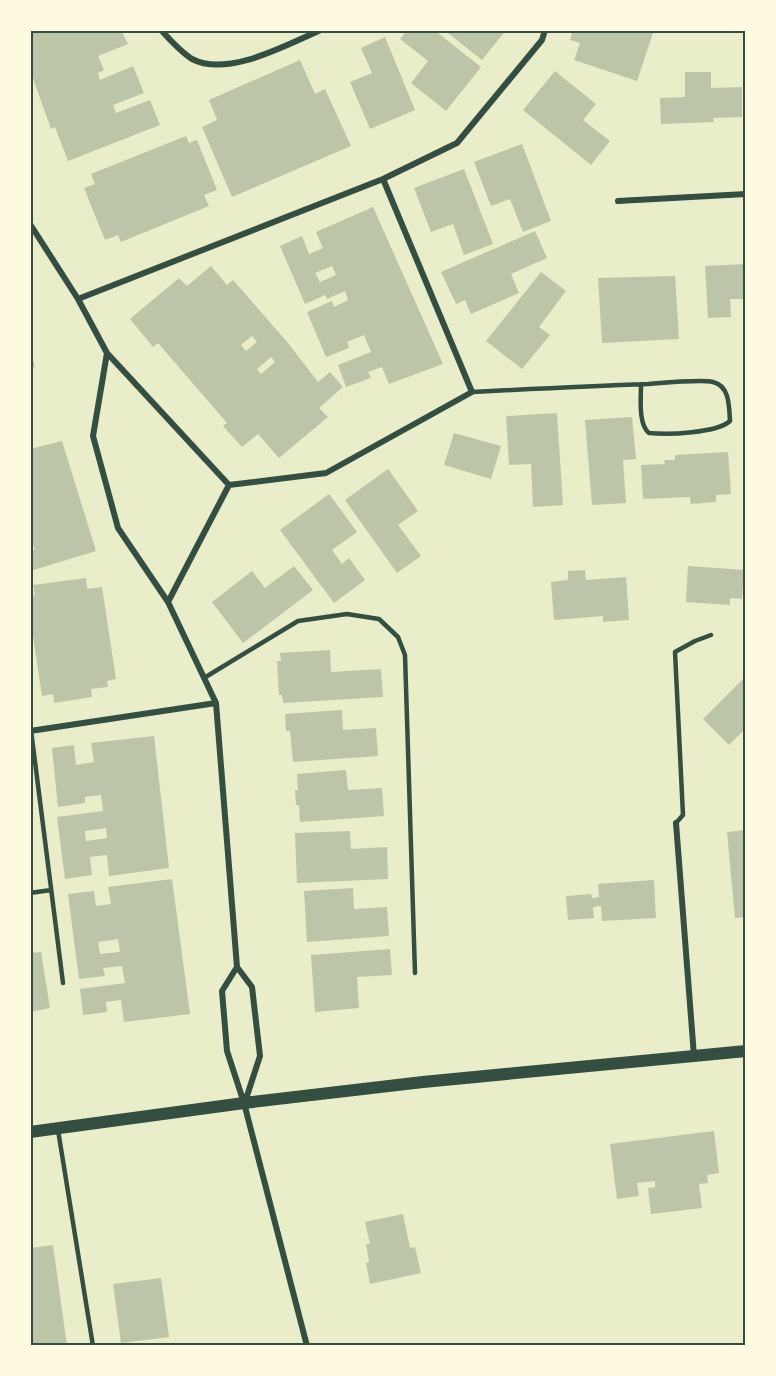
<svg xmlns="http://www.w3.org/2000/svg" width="776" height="1376" font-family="Karla,sans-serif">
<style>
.building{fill:#bcc5a7;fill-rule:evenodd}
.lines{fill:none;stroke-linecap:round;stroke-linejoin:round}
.service{stroke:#344e41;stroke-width:4.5}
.minor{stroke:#344e41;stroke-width:6}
.secondary{stroke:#344e41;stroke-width:12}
.neatline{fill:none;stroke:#344e41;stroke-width:2}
</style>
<rect width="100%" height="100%" fill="#e9edc9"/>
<path class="building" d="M30,30H121L128,44L98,56L104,70L98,73L100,80L133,66L144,93L113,105L116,113L150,100L160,125L68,161L55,127L51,129L30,70Z
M407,30H434L481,67L446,111L411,83L428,61L400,39Z
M444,30H506L482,60Z
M573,30H654L637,81L574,60L580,43L570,40Z
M385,37L415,110L370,129L350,82L372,73L361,48Z
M300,60L315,94L325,89L351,146L232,197L202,127L217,120L209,100Z
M555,71L596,104L583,120L610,141L591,165L523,110Z
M685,72H711V88L742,87V117L713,118L714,122L661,124L660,98L685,97Z
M186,136L189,143L197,140L217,190L204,195L209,206L121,242L118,235L105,240L84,188L95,184L91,174Z
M522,144L551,221L523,232L510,199L491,206L474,162Z
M464,169L493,244L464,255L453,224L431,232L414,188Z
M373,207L443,364L389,384L382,367L368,372L371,378L346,387L338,365L371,352L364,335L347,342L349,348L326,357L307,312L332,301L334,307L348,300L345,291L327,299L325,295L305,304L280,246L302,236L309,254L323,248L316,232ZM332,266L336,275L320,282L315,273Z
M535,231L547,258L511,274L519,293L471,314L465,300L456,304L441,272Z
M746,264V299H730L731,317L708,318L705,266Z
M211,266L227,285L233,280L288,343L318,382L330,372L343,387L319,408L328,417L279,458L258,434L242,447L223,426L227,423L158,343L153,347L130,319L179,278L187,286ZM252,336L257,342L246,351L241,345ZM271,357L275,362L261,374L257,369Z
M541,272L566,291L539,327L550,335L522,369L486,341Z
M675,276L679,339L602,343L598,278Z
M30,351L35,367L30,368Z
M557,413L563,505L533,507L531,464L509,465L506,416Z
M632,417L636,459L623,460L626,503L592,505L585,420Z
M454,433L501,446L491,479L444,465Z
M62,441L96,551L30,571V551L35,550L32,542H30V449Z
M728,452L731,494L716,495V502L691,504L690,497L643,499L641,465L665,464L664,460H675V455Z
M388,469L418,511L398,525L421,556L397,573L345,500Z
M329,494L357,532L332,550L342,564L349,558L365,580L334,603L280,530Z
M294,566L313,590L243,643L212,602L252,571L265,588Z
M688,566L744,570L742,599L730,598V605L686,602Z
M585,570L586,580L626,577L629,620L603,622V616L554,620L551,582L568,580V571Z
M86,578L87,589L102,587L116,679L107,681L108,687L91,689L92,697L54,703L53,694L42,696L30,616V596L35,595L33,585Z
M330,650L331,672L381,669L383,697L283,703L282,695H279L277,661H281L280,653Z
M746,676V728L729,745L703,719Z
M342,710L343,730L376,728L378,756L293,762L290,731H286L285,714Z
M154,736L169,868L109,876L107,855L90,857L92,875L65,879L57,817L103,811L101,795L85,797V803L58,807L52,748L74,745L76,765L94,762L91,743ZM106,828L107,838L86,841L85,831Z
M346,770L348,790L382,788L384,816L300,822L299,805H296L295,790H298L297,774Z
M746,830V917L735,918L727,832Z
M350,831L351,849L387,847L388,879L297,883L295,833Z
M172,879L190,1014L124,1022L121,1000L106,1002L107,1012L83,1015L80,989L125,983L122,966L103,968L105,976L79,979L68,894L94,891L96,906L111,904L108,887ZM118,939L120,952L100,954L98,942Z
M654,880L656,918L602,921L601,906L593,907L594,918L568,920L566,896L591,894L592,898L599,897L598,884Z
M353,888L354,909L387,907L389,936L307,942L304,891Z
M390,949L392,975L357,977L359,1008L315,1012L311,955Z
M41,952L50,1008L30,1012V953Z
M714,1131L719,1173L707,1175L708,1183L699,1184L702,1208L651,1214L648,1188L655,1187V1181L637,1183L639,1196L617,1199L610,1144Z
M403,1214L410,1248L415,1247L421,1273L370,1284L366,1263L369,1262L366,1244H370L365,1222Z
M53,1245L67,1346H30V1248Z
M161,1278L169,1337L121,1343L113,1284Z"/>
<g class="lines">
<path class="service" d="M472,392C530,389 589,386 648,384C662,383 701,379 713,382C730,386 729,407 730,421C717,433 668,435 649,433C638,424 641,398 641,384
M204,678L298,621L347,614L379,619L398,637L405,655L415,973
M31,730L63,983
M676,823L683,815L675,652L695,641L711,635
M30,893L51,890
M58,1130L93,1346"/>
<path class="minor" d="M161,30C170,40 181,52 192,59C228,78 288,44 321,30
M618,201L746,194
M30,224L78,299L107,353L93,436L118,528L168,602L216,703L237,967L252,987L260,1056L245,1102
M78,299L383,179L457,143L542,40L545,30
M107,353L229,485L168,602
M229,485L326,473L472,392L383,179
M30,731L216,703
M676,823L694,1056
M237,967L222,991L227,1051L244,1103L307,1346"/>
<path class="secondary" d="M30,1132L244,1103L423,1082L746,1051"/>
</g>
<rect width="776" height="1376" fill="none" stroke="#fefae0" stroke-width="63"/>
<rect x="32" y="32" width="712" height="1312" class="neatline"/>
</svg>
